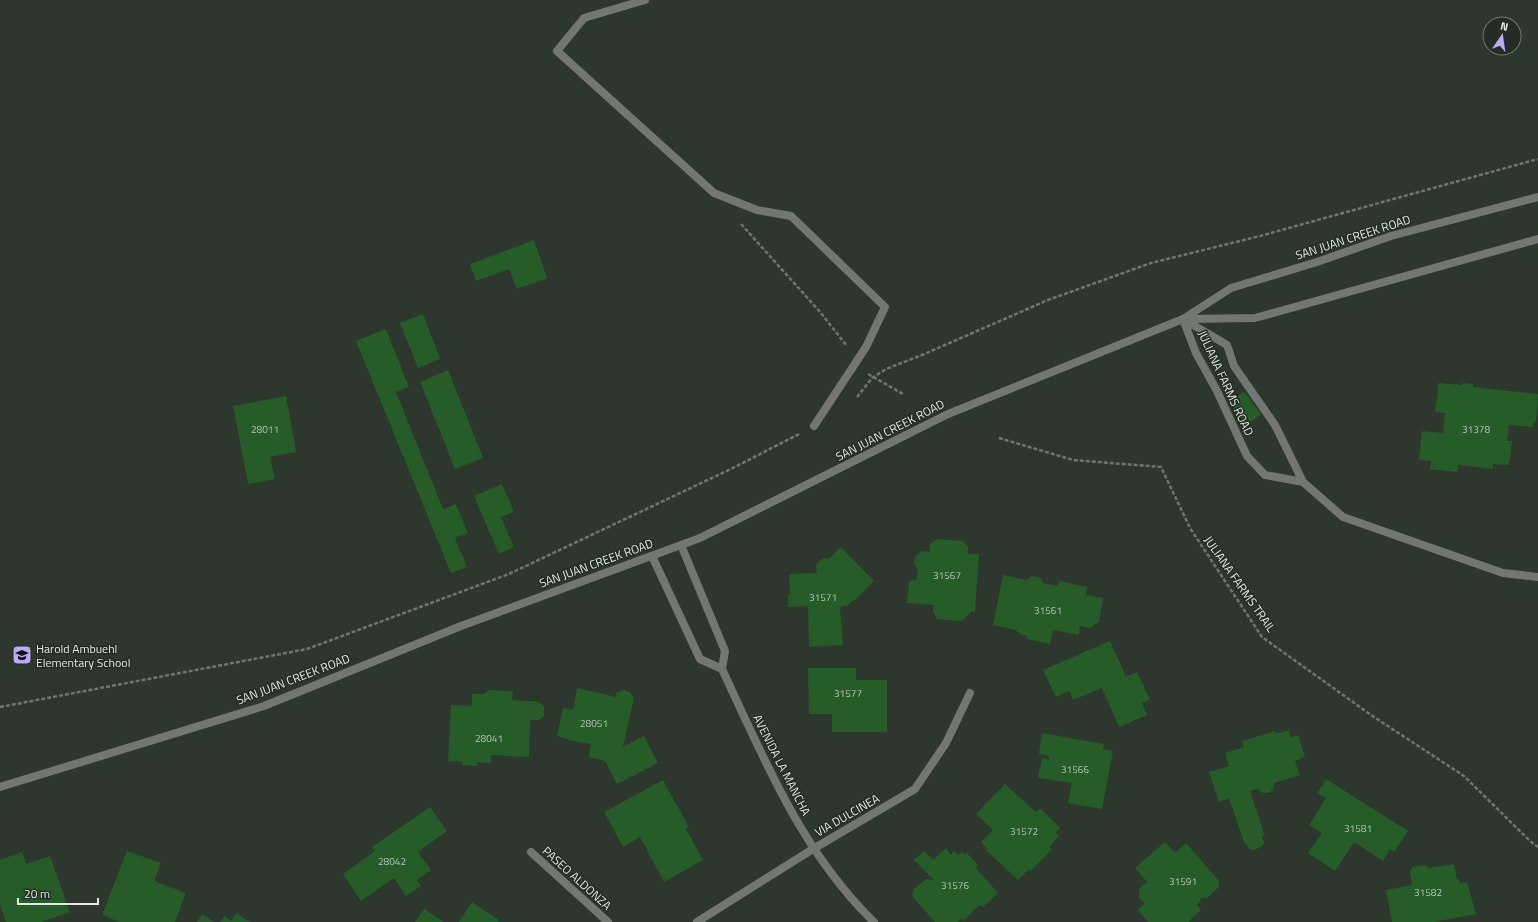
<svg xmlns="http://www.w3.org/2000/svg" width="1538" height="922" font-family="'Titillium Web',sans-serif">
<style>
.building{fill:#265c28}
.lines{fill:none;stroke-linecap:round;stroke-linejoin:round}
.path{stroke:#6e776e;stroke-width:2.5;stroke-dasharray:4 2;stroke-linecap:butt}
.service{stroke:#727772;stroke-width:8}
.minor{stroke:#727772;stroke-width:8}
.tertiary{stroke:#727772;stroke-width:8}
.labels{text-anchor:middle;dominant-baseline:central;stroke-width:3;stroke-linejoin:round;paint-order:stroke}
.number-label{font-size:10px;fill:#b4c6b4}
.street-label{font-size:12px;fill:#e3e9e3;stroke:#242d23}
.poi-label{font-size:12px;fill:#e3e9e3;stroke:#242d23;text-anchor:start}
</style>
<rect width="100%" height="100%" fill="#2d372d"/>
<path class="building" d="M534,240L547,278L517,289L509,269L476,281L470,264Z
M423,314L440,359L418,368L400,323Z
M386,329L409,387L396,392L443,509L456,504L468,533L455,538L467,567L451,573L356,341Z
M448,370L483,458L455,469L420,382Z
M1439,383L1462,385V383L1473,384V387L1538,394L1536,422H1534L1533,427L1509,425L1507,441H1512L1509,465L1493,464V469L1458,465L1457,472L1430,469L1431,461L1419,460L1422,431L1443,433L1445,413L1435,412Z
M1244,392L1261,414L1247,425L1230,402Z
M286,396L296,452L270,457L275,479L248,484L233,406Z
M502,484L514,512L501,517L514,547L499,554L474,496Z
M937,539L963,541L968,547V554H979L975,612L972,611L962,621L937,619L933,611L934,605L907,603L909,582L912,580L916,581L918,570L914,563L915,557L921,551L930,552V544Z
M841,547L874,581L855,600L854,599L847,606H843L840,608L843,645L809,647L808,606L788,607V595H790L789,574L817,573L816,565L822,558L828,559Z
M1003,575L1026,580L1032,576L1041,578L1043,583L1058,586L1059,581L1087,587L1086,595L1103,598L1099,622L1090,628L1080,626L1079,635L1053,630L1050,644L1027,639V636L1020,634L1016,630L993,625Z
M1110,641L1126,677L1137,672L1150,700L1142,703L1147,715L1119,727L1102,688L1073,700L1069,691L1056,697L1043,670Z
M808,668H856V680H887V732H832V714H809Z
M577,688L616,697V693L623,690L630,692L634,698L623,747L644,736L658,763L617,784L605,761L589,757L591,744L572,741L557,736L563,708L573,710Z
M489,690L513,691L512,700L538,702L544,706V716L539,720H530L529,757L491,755V763L477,762V766L462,765V762L448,761L451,705L472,706V694H484Z
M1289,730L1291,737L1298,735L1305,757L1295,761L1300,775L1274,783L1273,789L1269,793H1263L1257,789L1250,791L1265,836H1262L1264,843L1261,847L1254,850L1250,849L1244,842L1229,798L1219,802L1209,772L1229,766L1225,753L1244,747L1242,741L1275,731L1276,734Z
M1042,733L1104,744L1103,749L1113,751L1102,809L1068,803L1072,783L1038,778L1042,758L1049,760V756L1039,754Z
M1326,779L1408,831L1394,852L1390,849L1383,861L1354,842L1335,871L1308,853L1322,833L1309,825L1326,798L1317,793Z
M663,780L689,827L686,829L703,860L664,882L640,837L623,847L604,812Z
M1005,784L1036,812L1040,808L1060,828L1055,833L1059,836L1049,847L1052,849L1031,871L1029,869L1018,880L986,850L987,849L981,842L993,830L976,814Z
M430,807L447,831L418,852L431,870L417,880L421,886L406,896L394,878L361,901L343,874L375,851L372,847Z
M1165,842L1175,853L1186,843L1219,881V887L1207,898H1202L1197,905L1201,910L1189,921L1190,922H1148L1138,910L1145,903L1139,898V889L1147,882L1135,868Z
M946,848L951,855L954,851L958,855L962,852L965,855L967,853L978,865L975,867L998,893L983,907L980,905L963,921L961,918L958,922H935L912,896L913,890L926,879L934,880L914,860L924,851L933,860Z
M127,851L161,863L154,881L186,893L175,922H120L102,915Z
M22,852L26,864L50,856L70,912L41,922H6L0,905V860Z
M1454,864L1457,879H1459L1460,883L1467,882L1476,914L1434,922H1392L1386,890L1412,885L1410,871L1413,867L1426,865L1429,868Z
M472,902L499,920L498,922H459Z
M424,909L444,922H415Z
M236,913L250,922H220L224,916L231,921Z
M202,914L214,922H197Z"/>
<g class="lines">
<path class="path" d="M741,224L821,313L846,345
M868,374L903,394
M857,397L872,378L886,369L922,355L1048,300L1151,263L1260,236L1538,159
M999,438L1073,460L1161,467L1190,528L1262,637L1371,715L1464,776L1530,841L1538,847
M0,707L307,649L509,574L733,468L799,434"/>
<path class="service" d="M645,0L584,18L557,51L714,193L757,210L791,216L885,307L866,347L814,426"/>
<path class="minor" d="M1183,319L1227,345L1234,366L1275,425L1303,482L1343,517L1503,573L1538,577
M1183,319L1196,353L1217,391L1247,456L1265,475L1303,482
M681,545L725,651L722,669C764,759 802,852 874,922
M652,556L700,659L722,669
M531,852L608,922
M697,922L813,849L915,789L946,743L970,693"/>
<path class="tertiary" d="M1184,319L1255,318L1538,239
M0,787L264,706L461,626L700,538L948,414L1183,319L1231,288L1317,262L1391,236L1538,197"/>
</g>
<defs>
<g id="school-square" transform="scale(1)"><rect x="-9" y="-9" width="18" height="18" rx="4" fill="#bcaaf6" stroke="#242d23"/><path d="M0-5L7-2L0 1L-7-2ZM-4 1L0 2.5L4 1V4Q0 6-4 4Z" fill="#111"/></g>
</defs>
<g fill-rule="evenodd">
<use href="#school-square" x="22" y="655"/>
</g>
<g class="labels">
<g class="number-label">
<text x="265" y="429">28011</text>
<text x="1476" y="429">31378</text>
<text x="947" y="575">31567</text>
<text x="823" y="597">31571</text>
<text x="1048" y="610">31561</text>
<text x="848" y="693">31577</text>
<text x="594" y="723">28051</text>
<text x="489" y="738">28041</text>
<text x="1075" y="769">31566</text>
<text x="1358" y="828">31581</text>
<text x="1024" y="831">31572</text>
<text x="392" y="861">28042</text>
<text x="1183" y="881">31591</text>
<text x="955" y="885">31576</text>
<text x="1428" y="892">31582</text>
</g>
<g class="street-label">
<text transform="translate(1353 237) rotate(-18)">SAN JUAN CREEK ROAD</text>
<text transform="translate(1226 383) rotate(65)">JULIANA FARMS ROAD</text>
<text transform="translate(890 430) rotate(-27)">SAN JUAN CREEK ROAD</text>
<text transform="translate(596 563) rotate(-20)">SAN JUAN CREEK ROAD</text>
<text transform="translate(1240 584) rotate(55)">JULIANA FARMS TRAIL</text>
<text transform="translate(293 679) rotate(-21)">SAN JUAN CREEK ROAD</text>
<text transform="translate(782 765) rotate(63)">AVENIDA LA MANCHA</text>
<text transform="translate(847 815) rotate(-30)">VIA DULCINEA</text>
<text transform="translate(577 878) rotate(42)">PASEO ALDONZA</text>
</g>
<g class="poi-label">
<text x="36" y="648">Harold Ambuehl<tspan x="36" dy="14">Elementary School</tspan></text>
</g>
</g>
<g transform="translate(1502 36) rotate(13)"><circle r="19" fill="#242d23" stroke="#707870"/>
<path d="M0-3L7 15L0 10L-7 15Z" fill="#bcaaf6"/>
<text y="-6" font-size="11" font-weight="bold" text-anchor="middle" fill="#e3e9e3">N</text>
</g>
<path d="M18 898v6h80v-6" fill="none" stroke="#e3e9e3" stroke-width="2"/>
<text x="24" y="898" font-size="12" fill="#e3e9e3" stroke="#242d23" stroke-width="3" paint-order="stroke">20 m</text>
</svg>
